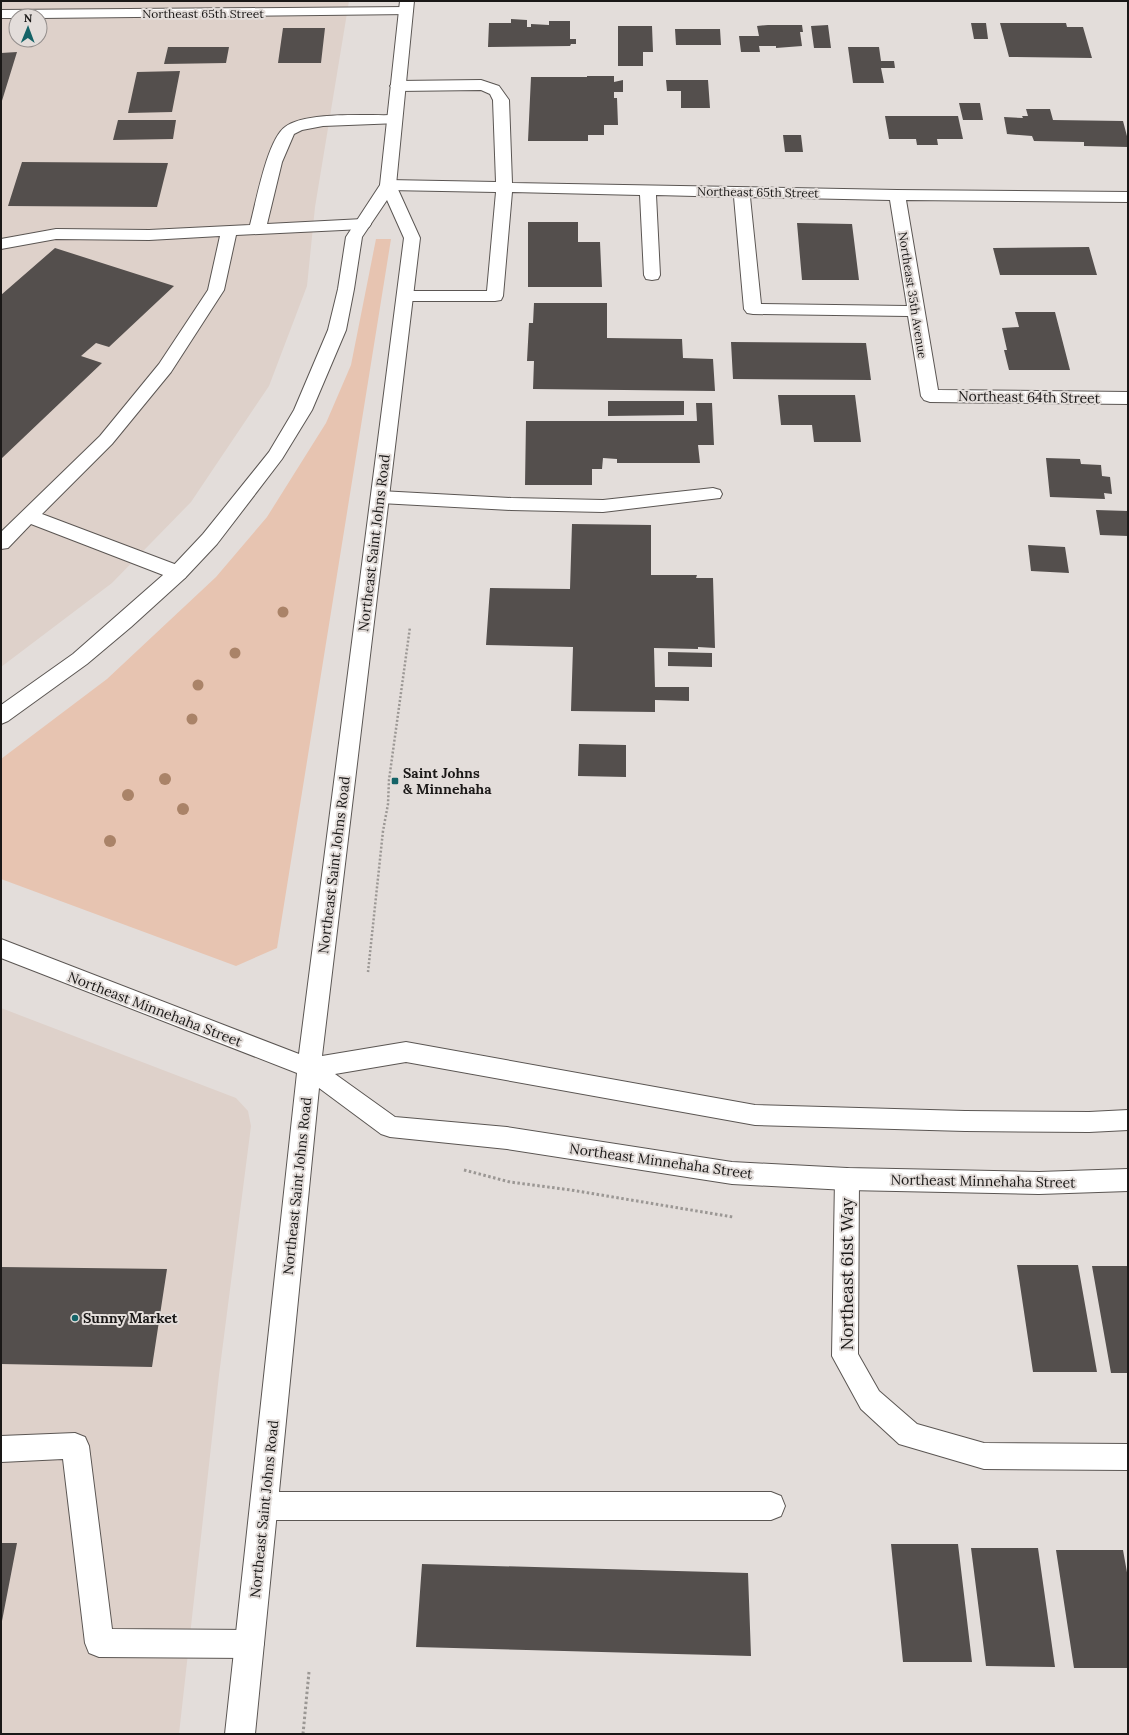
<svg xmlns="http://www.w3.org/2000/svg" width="1129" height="1735" font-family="Lora,serif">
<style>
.built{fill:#ded1ca;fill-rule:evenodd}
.green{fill:#e7c4b1}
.building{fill:#544f4d}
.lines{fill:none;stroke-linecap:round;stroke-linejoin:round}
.minor-casing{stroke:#5b5653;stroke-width:2}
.major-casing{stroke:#5b5653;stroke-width:2}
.path-far1{stroke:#9b9794;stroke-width:2.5;stroke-dasharray:2 2;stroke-linecap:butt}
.path{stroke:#9b9794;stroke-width:3;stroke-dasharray:2.5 2.5;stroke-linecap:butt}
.minor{fill:#fff;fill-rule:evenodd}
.major{fill:#fff;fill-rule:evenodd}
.tree{fill:#aa8368}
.poi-dot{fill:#146367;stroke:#e3ddda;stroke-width:1.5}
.labels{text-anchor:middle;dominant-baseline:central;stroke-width:4;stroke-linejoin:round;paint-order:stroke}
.far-street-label{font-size:12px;fill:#1a1817;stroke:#e3ddda}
.street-label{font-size:14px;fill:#1a1817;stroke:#e3ddda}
.poi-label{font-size:14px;font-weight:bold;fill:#1a1817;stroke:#e3ddda;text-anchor:start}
.near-street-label{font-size:17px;fill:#1a1817;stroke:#e3ddda}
</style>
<rect width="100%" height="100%" fill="#e3ddda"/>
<path class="built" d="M1,1H349L315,207L307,286L269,386L191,502L112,583L1,667ZM16,16H40V40H16Z
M1,1008L236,1098L248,1111L251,1126L219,1375L179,1734H1Z"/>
<path class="green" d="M376,239H391L277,948L236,966L1,879V759L107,679L216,577L267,517L326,423L351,365Z"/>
<path class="building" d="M511,19L527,20V27H531V24L549,25V21H570V39H576V44H571L570,46L488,47L489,23H511Z
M971,23H986L988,39H974Z
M1000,23H1066L1067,27H1083L1092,58L1009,57Z
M768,25H802L803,32H800L802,46L776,48V46H759L760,52H741L739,36H759L757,26Z
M828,25L831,48H814L811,26Z
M618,26H652L653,52H643V66H618Z
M283,28H325L321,63H278Z
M675,29H720L721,45H676Z
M168,47H229L226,63L164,64Z
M848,47H879L881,61H894L895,68H881L884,83H853Z
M17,52L1,104V53Z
M180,71L172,112L128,113L137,72Z
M587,76H614V82L623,80V92H614V98H617L618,125H604V135H588V141H528L531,77H587Z
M666,80H708L710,108H681V91H667Z
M959,103H980L983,120H963Z
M1026,109H1050L1053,120L1123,121L1128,140V147L1084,146V142L1034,141L1032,136L1007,134L1004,117L1023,118L1022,116H1028Z
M885,116H958L963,139H937L938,145H917L916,139H889Z
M118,120H176L173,139L113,140Z
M783,135H801L803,152H785Z
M22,162L168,163L157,207L8,206Z
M528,222H578V242H600L602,287H528Z
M797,223L852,224L859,280H802Z
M1089,247L1097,275H1000L993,248Z
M55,248L174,286L109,347L96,343L81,356L102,363L1,459V295Z
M534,303H607V338L682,339L683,358L713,359L715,391L533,389L534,361H527L529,323H533Z
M1015,312H1055L1070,370H1009L1004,350H1007L1002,328L1019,327Z
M731,342L866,343L871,380L733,379Z
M778,395H855L861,442H814L812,425H781Z
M608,401H684V415L608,416Z
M696,403H712L714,445H698L700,463H617V459L603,458L602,469H592V485H525L526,421H697Z
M1046,458L1080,459L1081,464L1101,465L1102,476L1110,477L1112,494L1104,493L1105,499L1050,497Z
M1096,510L1128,511V536L1100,535Z
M572,524L651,525V575H697L696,578H713L715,648L698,647V649L654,648L655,687H689V701L655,700V712L571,711L573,647L486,645L490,588L570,589Z
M1028,545L1065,547L1069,573L1031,571Z
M668,652L712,653V667L668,666Z
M579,744L626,745V777L578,776Z
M1017,1265H1078L1097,1372H1033Z
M1092,1266H1128V1373H1111Z
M1,1267L167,1269L152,1367L1,1364Z
M1,1543H17L2,1621H1Z
M891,1544H958L972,1662H903Z
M971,1548H1038L1055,1667L986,1666Z
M1056,1550H1123L1128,1578V1668H1074Z
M422,1564L748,1573L751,1656L416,1647Z"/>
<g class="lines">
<g class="minor-casing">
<path id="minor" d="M406,7L411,8L413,11L411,14L40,18V16H16V18H1V10Z
M481,80L499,86L509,100L512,183L897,190L1128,192V202L906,200L938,390L1128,392V404L930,402L924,400L921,396L908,316L753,314L747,313L744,309L734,197L656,195L660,275L658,279L652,280L646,279L644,275L640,195L512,192L503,296L501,300L495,301H405L399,300L397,296L399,292L405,291H487L496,192L388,190L382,188L380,185L382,182L388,180L496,182L493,100L490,94L481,90L398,91L393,89L390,86L393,83L398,81ZM750,197L890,200L907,306L761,304Z
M394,115L399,117L402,120L399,123L323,126L302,130L294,134L282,162L267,224L363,219L369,221L371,224L369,227L363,229L236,235L224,290L171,372L112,444L42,514L185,568L188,573L185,578L178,580L171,578L31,524L8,548L1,549V532L100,436L159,364L208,290L220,236L149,240L56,239L1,249V239L56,229L149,230L250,225C256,203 267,140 285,127C306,111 367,116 394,115Z
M713,488L720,490L722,494L720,498L603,512L511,510L380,503L373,501L371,497L373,493L380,491L511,498L603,500Z
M847,1168L856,1171L859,1179L858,1354L879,1391L917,1424L984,1443L1128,1444V1470L984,1469L899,1444L861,1409L832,1356L835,1179L838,1171Z
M75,1433L85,1437L89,1446L112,1629L250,1630L260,1634L264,1644L260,1654L250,1658L99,1657L89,1653L85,1643L63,1459L1,1462V1436Z
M264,1492H771L781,1496L785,1506L781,1516L771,1520H264L254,1516L250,1506L254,1496Z"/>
</g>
<g class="major-casing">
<path id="major" d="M400,1H414L396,185L420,238L322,1056L406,1042L755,1105L965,1111L1089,1112L1128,1110V1130L1089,1132L965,1131L755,1125L406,1062L335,1074L395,1117L507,1127L732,1162L847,1168L1039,1172L1128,1169V1191L1039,1194L847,1190L732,1184L507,1149L390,1137L381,1134L319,1088L255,1734H225L297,1073L1,958V939L299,1054L404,238L387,200L362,237L354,289L346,330L312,410L282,459L217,544L185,578L131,627L87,664L8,721L1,724V705L73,654L171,568L203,534L269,452L294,410L328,330L338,289L346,237L380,185Z"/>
</g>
<path class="path-far1" d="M368,972L383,831L388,804L389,780L410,627"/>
<path class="path" d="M464,1170L510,1182L571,1190L733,1217
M303,1734L309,1672"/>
<use href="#minor" class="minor"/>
<use href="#major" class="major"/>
</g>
<g class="tree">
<circle cx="283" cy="612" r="5.5"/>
<circle cx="235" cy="653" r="5.5"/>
<circle cx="198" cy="685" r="5.5"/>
<circle cx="192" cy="719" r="5.5"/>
<circle cx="165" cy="779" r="6"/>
<circle cx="128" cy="795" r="6"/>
<circle cx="183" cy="809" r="6"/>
<circle cx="110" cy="841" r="6"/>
</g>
<g class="poi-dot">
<rect x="391" y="777" width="8" height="8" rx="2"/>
<circle cx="75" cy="1318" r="4"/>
</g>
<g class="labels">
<g class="far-street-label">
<text x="203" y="13">Northeast 65th Street</text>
<text transform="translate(758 192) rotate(1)">Northeast 65th Street</text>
<text transform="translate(913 295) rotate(81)">Northeast 35th Avenue</text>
</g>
<g class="street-label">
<text transform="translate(1029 397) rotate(1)">Northeast 64th Street</text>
<text transform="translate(374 543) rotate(-83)">Northeast Saint Johns Road</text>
<text transform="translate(334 865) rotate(-83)">Northeast Saint Johns Road</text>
<text transform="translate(155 1009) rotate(21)">Northeast Minnehaha Street</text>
<text transform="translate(661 1161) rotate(8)">Northeast Minnehaha Street</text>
<text transform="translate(983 1181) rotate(1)">Northeast Minnehaha Street</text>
<text transform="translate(297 1186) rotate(-84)">Northeast Saint Johns Road</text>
<text transform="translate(264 1509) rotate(-84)">Northeast Saint Johns Road</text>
</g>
<g class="poi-label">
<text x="403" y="773">Saint Johns<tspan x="403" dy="16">&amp; Minnehaha</tspan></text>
<text x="83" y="1318">Sunny Market</text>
</g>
<g class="near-street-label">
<text transform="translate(847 1274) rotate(-90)">Northeast 61st Way</text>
</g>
</g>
<rect width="1129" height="1735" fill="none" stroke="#1a1817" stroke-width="4"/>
<g transform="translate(28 28) rotate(1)"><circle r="19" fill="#e3ddda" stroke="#938e8c"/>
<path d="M0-3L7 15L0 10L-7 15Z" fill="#146367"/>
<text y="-6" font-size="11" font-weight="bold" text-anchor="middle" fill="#1a1817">N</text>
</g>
</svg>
